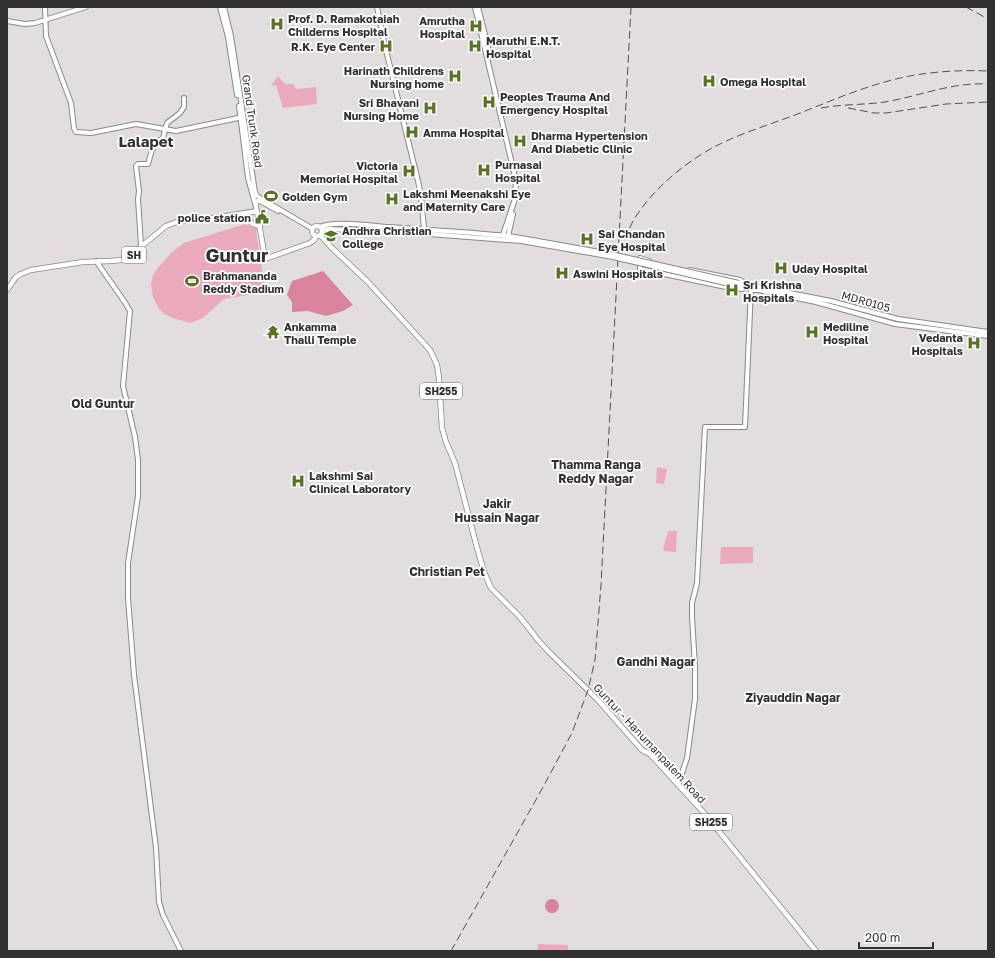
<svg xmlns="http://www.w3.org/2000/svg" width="995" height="958" font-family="'Golos Text',sans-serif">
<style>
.green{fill:#eba9bc}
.water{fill:#d9839d}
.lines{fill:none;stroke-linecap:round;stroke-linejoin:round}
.secondary-casing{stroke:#8d8889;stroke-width:6}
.primary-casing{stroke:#8d8889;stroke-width:6}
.secondary{stroke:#fff;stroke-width:4}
.primary{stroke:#fff;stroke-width:4.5}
.rail{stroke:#535051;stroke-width:1;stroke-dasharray:8 4;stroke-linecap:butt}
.secondary-bridge-casing{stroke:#8d8889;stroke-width:6;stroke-linecap:butt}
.secondary-bridge{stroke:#fff;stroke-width:4}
.labels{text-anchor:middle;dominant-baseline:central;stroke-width:3.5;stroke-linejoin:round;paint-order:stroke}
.shield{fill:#fff;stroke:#706e6f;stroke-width:1}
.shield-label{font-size:10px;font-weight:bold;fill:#323031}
.poi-label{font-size:11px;font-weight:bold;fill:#323031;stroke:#fff;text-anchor:start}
.street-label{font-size:11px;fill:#323031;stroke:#fff}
.neighbourhood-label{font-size:12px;font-weight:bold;fill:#323031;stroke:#fff}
.district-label{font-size:15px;font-weight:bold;fill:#323031;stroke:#fff}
.town-label{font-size:19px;font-weight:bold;fill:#323031;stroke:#fff}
</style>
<rect width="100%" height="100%" fill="#e2ddde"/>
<path class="green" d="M278,76L285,84H293L296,89L316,87L317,104L283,108L276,85L271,86Z
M245,224L258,229L256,230L265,292L224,299L203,318L190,323L173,318L164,314L158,307L153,297L151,285L153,275L157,269L172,252L184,243Z
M657,467L667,469L664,484L656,483Z
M668,531H677L676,552L663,551L666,537L667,536Z
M721,547H753V563L720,564Z
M538,944L568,945V951H537Z"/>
<path class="water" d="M323,271L353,305L343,311L326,316L308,311L292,312V302L287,295L292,281Z
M545 906a7 7 0 1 1 14 0a7 7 0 1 1-14 0Z"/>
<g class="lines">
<g class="secondary-casing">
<path id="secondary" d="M45,7L46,36L71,103L74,128L76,132L91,133L136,124L176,131L243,117
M220,7L228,37L237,95
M224,7L231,36L255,192L257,196L313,229
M377,7L384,42L418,181L421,196L424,229
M475,7L516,181L515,199L503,235
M478,7L489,51
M7,21L25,24L35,23L86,7
M239,106L248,178L257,211
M256,205L257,201H260L278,211
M320,227C333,220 373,226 389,227C429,230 468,232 508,236L521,238
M322,230L329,229L415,233L521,241
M508,236L513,214
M141,245L138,199L139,191L136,166L138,164H148L152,150L157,142L163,138L167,123L180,113L184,107V98
M96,261L124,301L130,311L123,386L135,437L138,460V496L128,563V598L134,675L156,848L159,902L163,915L181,951
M649,261L640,258V269L726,287L742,289
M690,270L740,280L745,283
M739,283L831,301L898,319L988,332
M738,286L816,302L895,324L988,336
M678,785L687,758L695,699V667L692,616V603L697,583L705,427H745L751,288"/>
</g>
<g class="primary-casing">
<path id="primary" d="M224,219L244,217L253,224L260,226
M312 231a5 5 0 1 1 10 0a5 5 0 1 1-10 0Z
M320,235L332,248L368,282L430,350L437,365L439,378L442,428L446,442L455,463L476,544L484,572L491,588L519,616L532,632L537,639L549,652L598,700L642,750L650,754L705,814L816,951
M7,290L16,277L21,274L31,270L83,262L110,261L122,260L133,253L166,226L179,221L214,218L257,211L265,259L310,243L314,240L316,236"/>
</g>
<use href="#secondary" class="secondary"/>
<use href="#primary" class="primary"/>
<path class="rail" d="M966,7L988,19
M821,108C842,104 864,105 885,102C920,96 952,82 988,84
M848,108L874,113H886L946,104L988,102
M623,251C625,243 627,234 631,225C648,192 688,159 722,143C745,132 771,124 795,115C836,99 878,80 922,74C943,71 966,70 988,71
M451,951L542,789L572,733L588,690L595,660L601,585L631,7"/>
<g class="secondary-bridge-casing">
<path id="secondary-bridge" d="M521,238L611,254L739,283
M521,241L613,257L738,286"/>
</g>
<use href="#secondary-bridge" class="secondary-bridge"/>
</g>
<defs>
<g id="hospital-bare" transform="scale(1.08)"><path d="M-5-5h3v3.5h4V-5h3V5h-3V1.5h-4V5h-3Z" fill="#587226" stroke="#fff" stroke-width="2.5" paint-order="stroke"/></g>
<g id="stadium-bare" transform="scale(1.08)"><path d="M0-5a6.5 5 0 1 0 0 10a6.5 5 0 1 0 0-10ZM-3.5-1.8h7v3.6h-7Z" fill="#587226" stroke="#fff" stroke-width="2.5" paint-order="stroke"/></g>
<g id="civic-bare" transform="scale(1.08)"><path d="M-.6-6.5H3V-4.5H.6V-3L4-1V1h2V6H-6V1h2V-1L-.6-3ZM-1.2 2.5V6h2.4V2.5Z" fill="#587226" stroke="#fff" stroke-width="2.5" paint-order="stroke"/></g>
<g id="university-bare" transform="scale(1.08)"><path d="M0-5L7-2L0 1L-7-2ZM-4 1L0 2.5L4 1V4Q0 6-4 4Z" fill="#587226" stroke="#fff" stroke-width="2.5" paint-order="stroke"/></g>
<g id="temple-bare" transform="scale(1.08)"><path d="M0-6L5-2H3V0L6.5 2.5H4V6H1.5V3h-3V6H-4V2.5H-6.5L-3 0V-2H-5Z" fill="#587226" stroke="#fff" stroke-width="2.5" paint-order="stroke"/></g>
</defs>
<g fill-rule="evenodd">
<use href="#hospital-bare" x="277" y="24"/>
<use href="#hospital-bare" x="476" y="26"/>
<use href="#hospital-bare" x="386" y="46"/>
<use href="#hospital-bare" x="475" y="46"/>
<use href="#hospital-bare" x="455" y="76"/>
<use href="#hospital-bare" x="709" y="81"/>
<use href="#hospital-bare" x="489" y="102"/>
<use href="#hospital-bare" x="430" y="108"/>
<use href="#hospital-bare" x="412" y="132"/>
<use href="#hospital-bare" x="520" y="141"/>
<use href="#hospital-bare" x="484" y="170"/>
<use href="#hospital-bare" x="409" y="171"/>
<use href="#stadium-bare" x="271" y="196"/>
<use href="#hospital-bare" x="392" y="199"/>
<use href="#civic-bare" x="262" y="217"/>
<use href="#university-bare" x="331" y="236"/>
<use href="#hospital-bare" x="587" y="239"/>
<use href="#hospital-bare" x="781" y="268"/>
<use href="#hospital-bare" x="562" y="273"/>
<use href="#stadium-bare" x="192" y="281"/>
<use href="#hospital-bare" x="732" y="290"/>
<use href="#temple-bare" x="273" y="332"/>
<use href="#hospital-bare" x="812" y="332"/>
<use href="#hospital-bare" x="974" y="343"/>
<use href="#hospital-bare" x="298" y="481"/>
</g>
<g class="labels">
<g class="shield">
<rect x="122" y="247" width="24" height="16" rx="3"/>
<rect x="420" y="383" width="42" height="16" rx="3"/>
<rect x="690" y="814" width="42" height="16" rx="3"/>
</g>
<g class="shield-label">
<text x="134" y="255">SH</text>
<text x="441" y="391">SH255</text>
<text x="711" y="822">SH255</text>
</g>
<g class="poi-label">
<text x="288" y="18">Prof. D. Ramakotaiah<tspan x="288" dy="13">Childerns Hospital</tspan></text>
<text x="465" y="20" text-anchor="end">Amrutha<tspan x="465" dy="13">Hospital</tspan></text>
<text x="486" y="40">Maruthi E.N.T.<tspan x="486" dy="13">Hospital</tspan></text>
<text x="375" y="46" text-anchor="end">R.K. Eye Center</text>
<text x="444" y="70" text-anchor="end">Harinath Childrens<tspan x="444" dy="13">Nursing home</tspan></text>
<text x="720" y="81">Omega Hospital</text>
<text x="500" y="96">Peoples Trauma And<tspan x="500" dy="13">Emergency Hospital</tspan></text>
<text x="419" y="102" text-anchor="end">Sri Bhavani<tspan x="419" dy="13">Nursing Home</tspan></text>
<text x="423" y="132">Amma Hospital</text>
<text x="531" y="135">Dharma Hypertension<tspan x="531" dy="13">And Diabetic Clinic</tspan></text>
<text x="495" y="164">Purnasai<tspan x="495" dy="13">Hospital</tspan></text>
<text x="398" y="165" text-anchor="end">Victoria<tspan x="398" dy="13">Memorial Hospital</tspan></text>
<text x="403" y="193">Lakshmi Meenakshi Eye<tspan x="403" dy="13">and Maternity Care</tspan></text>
<text x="282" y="196">Golden Gym</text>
<text x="251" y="217" text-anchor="end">police station</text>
<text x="342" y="230">Andhra Christian<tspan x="342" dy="13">College</tspan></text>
<text x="598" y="233">Sai Chandan<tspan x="598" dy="13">Eye Hospital</tspan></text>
<text x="792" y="268">Uday Hospital</text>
<text x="573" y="273">Aswini Hospitals</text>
<text x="203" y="275">Brahmananda<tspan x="203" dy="13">Reddy Stadium</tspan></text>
<text x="743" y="284">Sri Krishna<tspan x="743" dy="13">Hospitals</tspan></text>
<text x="284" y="326">Ankamma<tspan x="284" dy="13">Thalli Temple</tspan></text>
<text x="823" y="326">Mediline<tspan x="823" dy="13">Hospital</tspan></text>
<text x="963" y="337" text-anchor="end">Vedanta<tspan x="963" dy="13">Hospitals</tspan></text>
<text x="309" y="475">Lakshmi Sai<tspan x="309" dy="13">Clinical Laboratory</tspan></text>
</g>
<g class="street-label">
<text transform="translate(253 121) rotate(82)">Grand Trunk Road</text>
<text transform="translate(866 301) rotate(16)">MDR0105</text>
<text transform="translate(650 743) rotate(47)">Guntur - Hanumanpalem Road</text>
</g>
<g class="neighbourhood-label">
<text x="103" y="403">Old Guntur</text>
<text x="596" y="464">Thamma Ranga<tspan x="596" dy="14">Reddy Nagar</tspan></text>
<text x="497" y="503">Jakir<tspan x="497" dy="14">Hussain Nagar</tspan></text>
<text x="447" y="571">Christian Pet</text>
<text x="656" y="661">Gandhi Nagar</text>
<text x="793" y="697">Ziyauddin Nagar</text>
</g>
<g class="district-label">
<text x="146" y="141">Lalapet</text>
</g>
<g class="town-label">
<text x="237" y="254">Guntur</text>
</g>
</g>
<rect width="995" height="958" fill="none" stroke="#323031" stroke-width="16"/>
<path d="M859 942v6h74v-6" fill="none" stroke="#323031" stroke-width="2"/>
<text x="865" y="942" font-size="12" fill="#323031" stroke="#ffffff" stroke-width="3" paint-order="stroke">200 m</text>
</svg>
